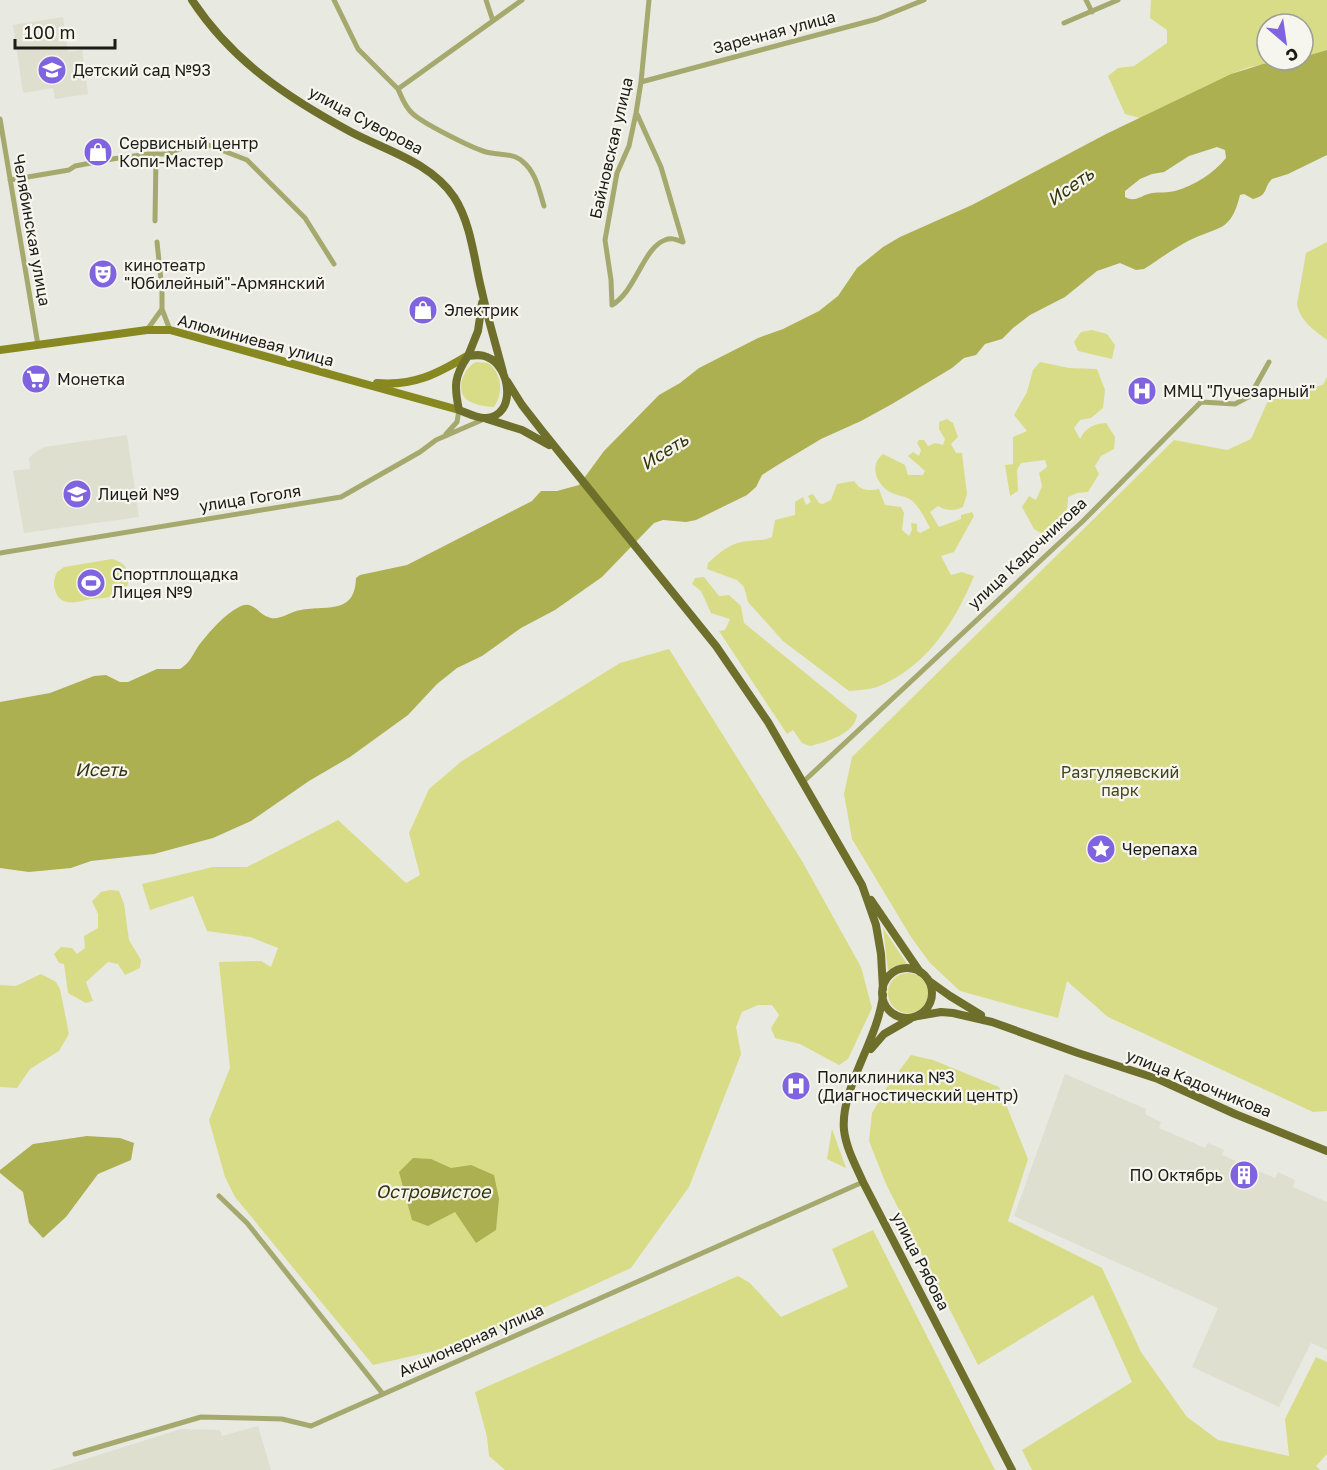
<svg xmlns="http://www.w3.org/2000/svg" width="1327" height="1470" font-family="'Golos Text',sans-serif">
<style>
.built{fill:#dedfcf}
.green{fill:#d9dc87}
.water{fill:#adb050;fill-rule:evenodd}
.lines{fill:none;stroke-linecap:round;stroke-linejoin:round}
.minor{stroke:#a6a96d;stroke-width:5}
.secondary{stroke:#87881f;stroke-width:8}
.primary{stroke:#6e6f2a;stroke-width:8}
.labels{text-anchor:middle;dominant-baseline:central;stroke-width:4.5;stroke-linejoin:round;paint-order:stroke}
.street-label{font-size:16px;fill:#1b1b18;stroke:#f6f6ee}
.poi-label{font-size:16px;fill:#1b1b18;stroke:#f6f6ee;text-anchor:start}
.park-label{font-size:16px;fill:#44451d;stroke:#f6f6ee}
.water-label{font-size:18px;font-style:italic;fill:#35350c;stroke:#f6f6ee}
</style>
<rect width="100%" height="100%" fill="#e8e9e1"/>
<path class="built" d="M63,17L68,52L82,50L88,94L55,99L53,88L23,93L13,25Z
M127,435L139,517L24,533L13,471L30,469L29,458L34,453L44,447Z
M1065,1074L1146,1109L1145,1114L1161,1122L1159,1128L1205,1148L1208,1143L1224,1150L1222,1155L1275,1178L1278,1172L1295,1180L1293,1187L1327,1202V1350L1311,1343L1279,1407L1192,1367L1218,1308L1014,1216Z
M258,1426L271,1470H51L181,1429L220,1430L222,1436Z"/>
<path class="green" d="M1151,0H1327V50L1303,57V24H1267V60H1289L1249,67L1231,74L1140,118L1125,114L1108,76L1118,68L1134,66L1167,43V30L1150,18Z
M1327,242V340C1314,330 1300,321 1297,304L1306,253Z
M1092,330L1107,334L1115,345L1112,359L1078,351L1074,342L1081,332Z
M476,362L488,363C502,373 504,393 494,407C486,407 471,404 466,399C455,389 464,367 476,362Z
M1040,362L1069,368L1097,369L1105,390L1103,408L1091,418L1080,420L1074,428L1080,439C1086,427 1094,424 1106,423L1115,437L1114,449L1101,456L1095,466L1099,474L1088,492L1077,493L1068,497C1068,516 1062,527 1046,536L1034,529L1022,507L1029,496L1036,500L1042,486L1039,473L1047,467L1045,460L1021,463L1017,470L1018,491L1010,496L1005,465L1013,464V437L1027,431L1014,415L1027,392L1033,370Z
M1327,377V1111L1313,1112L1108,1017L1067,981L1058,1018L960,991L930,963L911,937L852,839L844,794L852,757L1174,440L1227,450L1251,439L1270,396L1323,385Z
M947,419L953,423L958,437L951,444L956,453H962L967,494L963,507C955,511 946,511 938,506L930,512L939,527L961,519V515L972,512L974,516L954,552L941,556L951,575L962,572L974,576C955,623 925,668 877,687C868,690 858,690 849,691L783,641L748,602L744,587L737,580L707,569L708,563C720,552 731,542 749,541C758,540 763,541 772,537L775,520L795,515V502L803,497L806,505L811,502L808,496L813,494L819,503L823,504L831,500L837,484L854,481C861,491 867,491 879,489L885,505L901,507L904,513L902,530L909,536L912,530L911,523L917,524V531L920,533L930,528C926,520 919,506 911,500C906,496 898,496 892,493C877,486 868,466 883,454L905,465L908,475H923L925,471L908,456L913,452L919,456L921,450L917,443L919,440H924L928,446L935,443L943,445L945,439L939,429V422Z
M112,559C121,562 126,564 128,574C129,578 129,583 126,588C119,598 103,598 91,599C78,602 60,608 55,590C53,584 54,578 57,572L64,567Z
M704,577L719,596L729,595L741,606L744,623L857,715C855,734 826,742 810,746L802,743L793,730L787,734L719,631L725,630L730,619L711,613L701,591L692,584L695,578Z
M669,649L802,861L861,967L872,1008L848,1059L839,1065L800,1044L775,1038L771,1028L779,1015L772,1005H758L742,1012L736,1027L741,1054L689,1187L631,1268L464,1344L373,1365L235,1197L225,1177L209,1120L230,1068L219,962L261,961L271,967L278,948L250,937L207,931L193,896L150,910L142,884L213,867H247L338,820L406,883L420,875L409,833L429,789L462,761L620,663Z
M110,890L119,891L124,904L129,940L141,960L140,968L125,975L118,964L108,962L86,982L93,1001L86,1003L68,993L64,964L59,963L54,954L61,947L72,948L77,954L85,948L84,936L98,928V914L92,901L101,892Z
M883,928L907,964L898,965L888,970Z
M888 993a20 20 0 1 1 40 0a20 20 0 1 1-40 0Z
M41,974L56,982L60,989L69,1034L59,1051L30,1069L17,1088L0,1087V985L16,986Z
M911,1055L933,1060L999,1087L1028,1159L1008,1221L1102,1268L1141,1352L1187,1417L1218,1440L1289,1456L1285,1419L1316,1357L1327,1362V1454L1316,1466L1320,1470H1032L1022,1450L1132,1382L1093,1295L978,1365L886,1184L869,1141L872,1113L887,1087Z
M832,1129L846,1168L827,1159Z
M873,1230L995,1470H505L489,1456L487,1437L475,1392L738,1276L750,1283L781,1317L848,1287L832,1249Z"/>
<path class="water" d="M1327,50V155L1288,174L1272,179C1263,188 1269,195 1253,199L1244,194L1240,195C1231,233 1218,226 1188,241C1173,249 1158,260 1144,269L1136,270L1120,263L1097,271L1065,297L1030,315L1013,328L1002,339L985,344L976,355L964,358L952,368L892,404L861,421L821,439L776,466L762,475L756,487L747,495L696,520L686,522L663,520L654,523L602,577L555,610L521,628L482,656L457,668L437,684L408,715L350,757L309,781L251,821L213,838L154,854L91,861L71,868L29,872L0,868V702L50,693L94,676L106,675L120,682H128L157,669H180C190,663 193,654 199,645C210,631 224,615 239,607C254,599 257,615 271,618C281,620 291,611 301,610C327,605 355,615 356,578L360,575L407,565L532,501L541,491H557L579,485L604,451L659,395L680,383L699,368L758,338L783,329L819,311L838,296L857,268L883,247L900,237L972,205L1106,134L1231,74L1263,64L1303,60V57ZM1217,147L1225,150L1226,158C1214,173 1194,186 1175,191C1167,193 1159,192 1152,193C1141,195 1136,203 1125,197V191L1140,179L1152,174L1164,172L1189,156Z
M87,1136L120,1138L134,1143L131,1160L98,1174L66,1217L43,1238L29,1223L23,1192L0,1173V1170L33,1144Z
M413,1158L431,1159L451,1168L471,1165L494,1175L499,1199L496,1230L476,1243L455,1212L428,1226L412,1220L399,1172Z"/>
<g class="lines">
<path class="minor" d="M334,0L358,49L398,89L522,0
M486,0L493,21
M1086,0L1092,12
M1064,23L1118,0
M641,82L877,19L924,0
M398,89C402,98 405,107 412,113C422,123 472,148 486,152C497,155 514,153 522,161C536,172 539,190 544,206
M637,114L661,167L683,242
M0,119L38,345
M10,180L69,170L75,166L112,159L149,154H168L198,141L247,160L305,218L334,264
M155,221L156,155
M157,242L162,290V309L170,330
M612,305L611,280L605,240L617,173L629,146L636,113L641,82L649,0
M612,305C636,291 643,248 665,240C672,237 677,240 683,242
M147,330L162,309
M446,434L457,422L459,410
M0,553L341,497L420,452L436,440L482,420
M803,782L1083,521L1201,402L1235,404L1250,396L1269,362
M219,1196L247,1223L383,1394
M75,1454L201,1417L282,1419L311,1426L863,1182"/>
<path class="secondary" d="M0,350L147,330H170L459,410
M377,383C414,386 437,374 467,356"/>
<path class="primary" d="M192,0C232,61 288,98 351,132C387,151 430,162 454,197C472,225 474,261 482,292C488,319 496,345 503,372
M468,356C475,355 481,354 487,357C511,366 517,416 486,418C479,419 467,413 459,410C454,386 454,376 468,356Z
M468,356L478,331L482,303
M507,381L522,405L543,432L716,646L768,722L862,885L876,925L881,954L883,989
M487,419L522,430L549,445
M871,900L920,972
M882 993a25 25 0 1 1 50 0a25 25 0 1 1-50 0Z
M929,981L950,996L981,1015
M883,995C878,1040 840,1089 844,1130C846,1148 856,1166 863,1182L1012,1470
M918,1016L941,1012L953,1013L992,1022L1078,1053L1158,1079L1235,1114L1327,1151
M871,1049L884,1034L910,1019"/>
</g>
<defs>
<g id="school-disc" transform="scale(1.5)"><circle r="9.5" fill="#8064df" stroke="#f6f6ee"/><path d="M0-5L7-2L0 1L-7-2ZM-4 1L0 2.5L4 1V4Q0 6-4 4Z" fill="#fff"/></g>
<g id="shop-disc" transform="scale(1.5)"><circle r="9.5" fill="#8064df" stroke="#f6f6ee"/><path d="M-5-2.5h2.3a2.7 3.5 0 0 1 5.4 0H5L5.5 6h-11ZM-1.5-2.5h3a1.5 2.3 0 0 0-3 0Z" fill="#fff"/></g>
<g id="theatre-disc" transform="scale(1.5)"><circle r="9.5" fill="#8064df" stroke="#f6f6ee"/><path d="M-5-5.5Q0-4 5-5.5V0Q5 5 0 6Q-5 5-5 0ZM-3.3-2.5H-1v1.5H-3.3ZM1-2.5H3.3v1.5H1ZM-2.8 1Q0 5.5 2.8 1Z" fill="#fff"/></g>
<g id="supermarket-disc" transform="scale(1.5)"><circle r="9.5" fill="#8064df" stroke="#f6f6ee"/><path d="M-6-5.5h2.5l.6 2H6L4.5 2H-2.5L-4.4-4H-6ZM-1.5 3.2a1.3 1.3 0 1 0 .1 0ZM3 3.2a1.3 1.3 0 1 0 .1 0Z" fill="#fff"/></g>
<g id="hospital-disc" transform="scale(1.5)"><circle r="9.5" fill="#8064df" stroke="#f6f6ee"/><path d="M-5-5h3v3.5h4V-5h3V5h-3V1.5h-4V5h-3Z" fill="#fff"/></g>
<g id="stadium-disc" transform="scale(1.5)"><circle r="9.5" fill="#8064df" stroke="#f6f6ee"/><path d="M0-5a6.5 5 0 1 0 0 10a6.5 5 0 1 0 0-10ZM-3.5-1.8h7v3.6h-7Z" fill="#fff"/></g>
<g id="sight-disc" transform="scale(1.5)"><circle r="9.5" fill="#8064df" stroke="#f6f6ee"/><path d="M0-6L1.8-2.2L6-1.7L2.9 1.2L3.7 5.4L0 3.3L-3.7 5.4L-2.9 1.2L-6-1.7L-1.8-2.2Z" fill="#fff"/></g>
<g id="building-disc" transform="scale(1.5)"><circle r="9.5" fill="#8064df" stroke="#f6f6ee"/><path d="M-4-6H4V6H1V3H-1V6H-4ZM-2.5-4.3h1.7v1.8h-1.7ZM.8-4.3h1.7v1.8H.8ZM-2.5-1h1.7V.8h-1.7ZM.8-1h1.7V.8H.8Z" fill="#fff"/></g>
</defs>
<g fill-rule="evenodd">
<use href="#school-disc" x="52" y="70"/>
<use href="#shop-disc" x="98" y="152"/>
<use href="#theatre-disc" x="103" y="274"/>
<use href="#shop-disc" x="423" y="310"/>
<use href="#supermarket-disc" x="36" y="379"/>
<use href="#hospital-disc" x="1142" y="391"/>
<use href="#school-disc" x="77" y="494"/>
<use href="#stadium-disc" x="91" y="583"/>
<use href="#sight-disc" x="1101" y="849"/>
<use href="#hospital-disc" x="796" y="1086"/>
<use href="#building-disc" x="1244" y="1175"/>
</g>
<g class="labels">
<g class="street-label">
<text transform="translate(774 32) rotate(-15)">Заречная улица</text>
<text transform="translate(366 120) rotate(28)">улица Суворова</text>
<text transform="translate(611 148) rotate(-77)">Байновская улица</text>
<text transform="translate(32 230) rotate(80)">Челябинская улица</text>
<text transform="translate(256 340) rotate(15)">Алюминиевая улица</text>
<text transform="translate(250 498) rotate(-9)">улица Гоголя</text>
<text transform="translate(1027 553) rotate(-43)">улица Кадочникова</text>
<text transform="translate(1199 1083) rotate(22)">улица Кадочникова</text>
<text transform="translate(921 1261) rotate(63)">улица Рябова</text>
<text transform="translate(471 1340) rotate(-24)">Акционерная улица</text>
</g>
<g class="poi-label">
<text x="73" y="70">Детский сад №93</text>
<text x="119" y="143">Сервисный центр<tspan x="119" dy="18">Копи-Мастер</tspan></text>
<text x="124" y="265">кинотеатр<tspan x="124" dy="18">"Юбилейный"-Армянский</tspan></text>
<text x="444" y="310">Электрик</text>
<text x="57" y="379">Монетка</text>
<text x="1163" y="391">ММЦ "Лучезарный"</text>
<text x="98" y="494">Лицей №9</text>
<text x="112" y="574">Спортплощадка<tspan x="112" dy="18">Лицея №9</tspan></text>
<text x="1122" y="849">Черепаха</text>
<text x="817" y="1077">Поликлиника №3<tspan x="817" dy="18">(Диагностический центр)</tspan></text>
<text x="1223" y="1175" text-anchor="end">ПО Октябрь</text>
</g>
<g class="park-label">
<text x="1120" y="772">Разгуляевский<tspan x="1120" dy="18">парк</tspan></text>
</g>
<g class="water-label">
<text transform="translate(1070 186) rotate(-35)">Исеть</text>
<text transform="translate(664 451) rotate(-32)">Исеть</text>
<text x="101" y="769">Исеть</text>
<text x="433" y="1191">Островистое</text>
</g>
</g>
<g transform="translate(1285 42) rotate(151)"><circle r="28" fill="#f6f6ee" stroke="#9e9e98" stroke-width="1.5"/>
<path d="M0-4.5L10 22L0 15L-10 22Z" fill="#8064df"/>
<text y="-9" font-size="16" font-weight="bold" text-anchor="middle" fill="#1b1b18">С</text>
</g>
<path d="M15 39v9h100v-9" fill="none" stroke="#1b1b18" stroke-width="3"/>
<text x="24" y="39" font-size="18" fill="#1b1b18" stroke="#f6f6ee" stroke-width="4.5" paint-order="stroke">100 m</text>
</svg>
